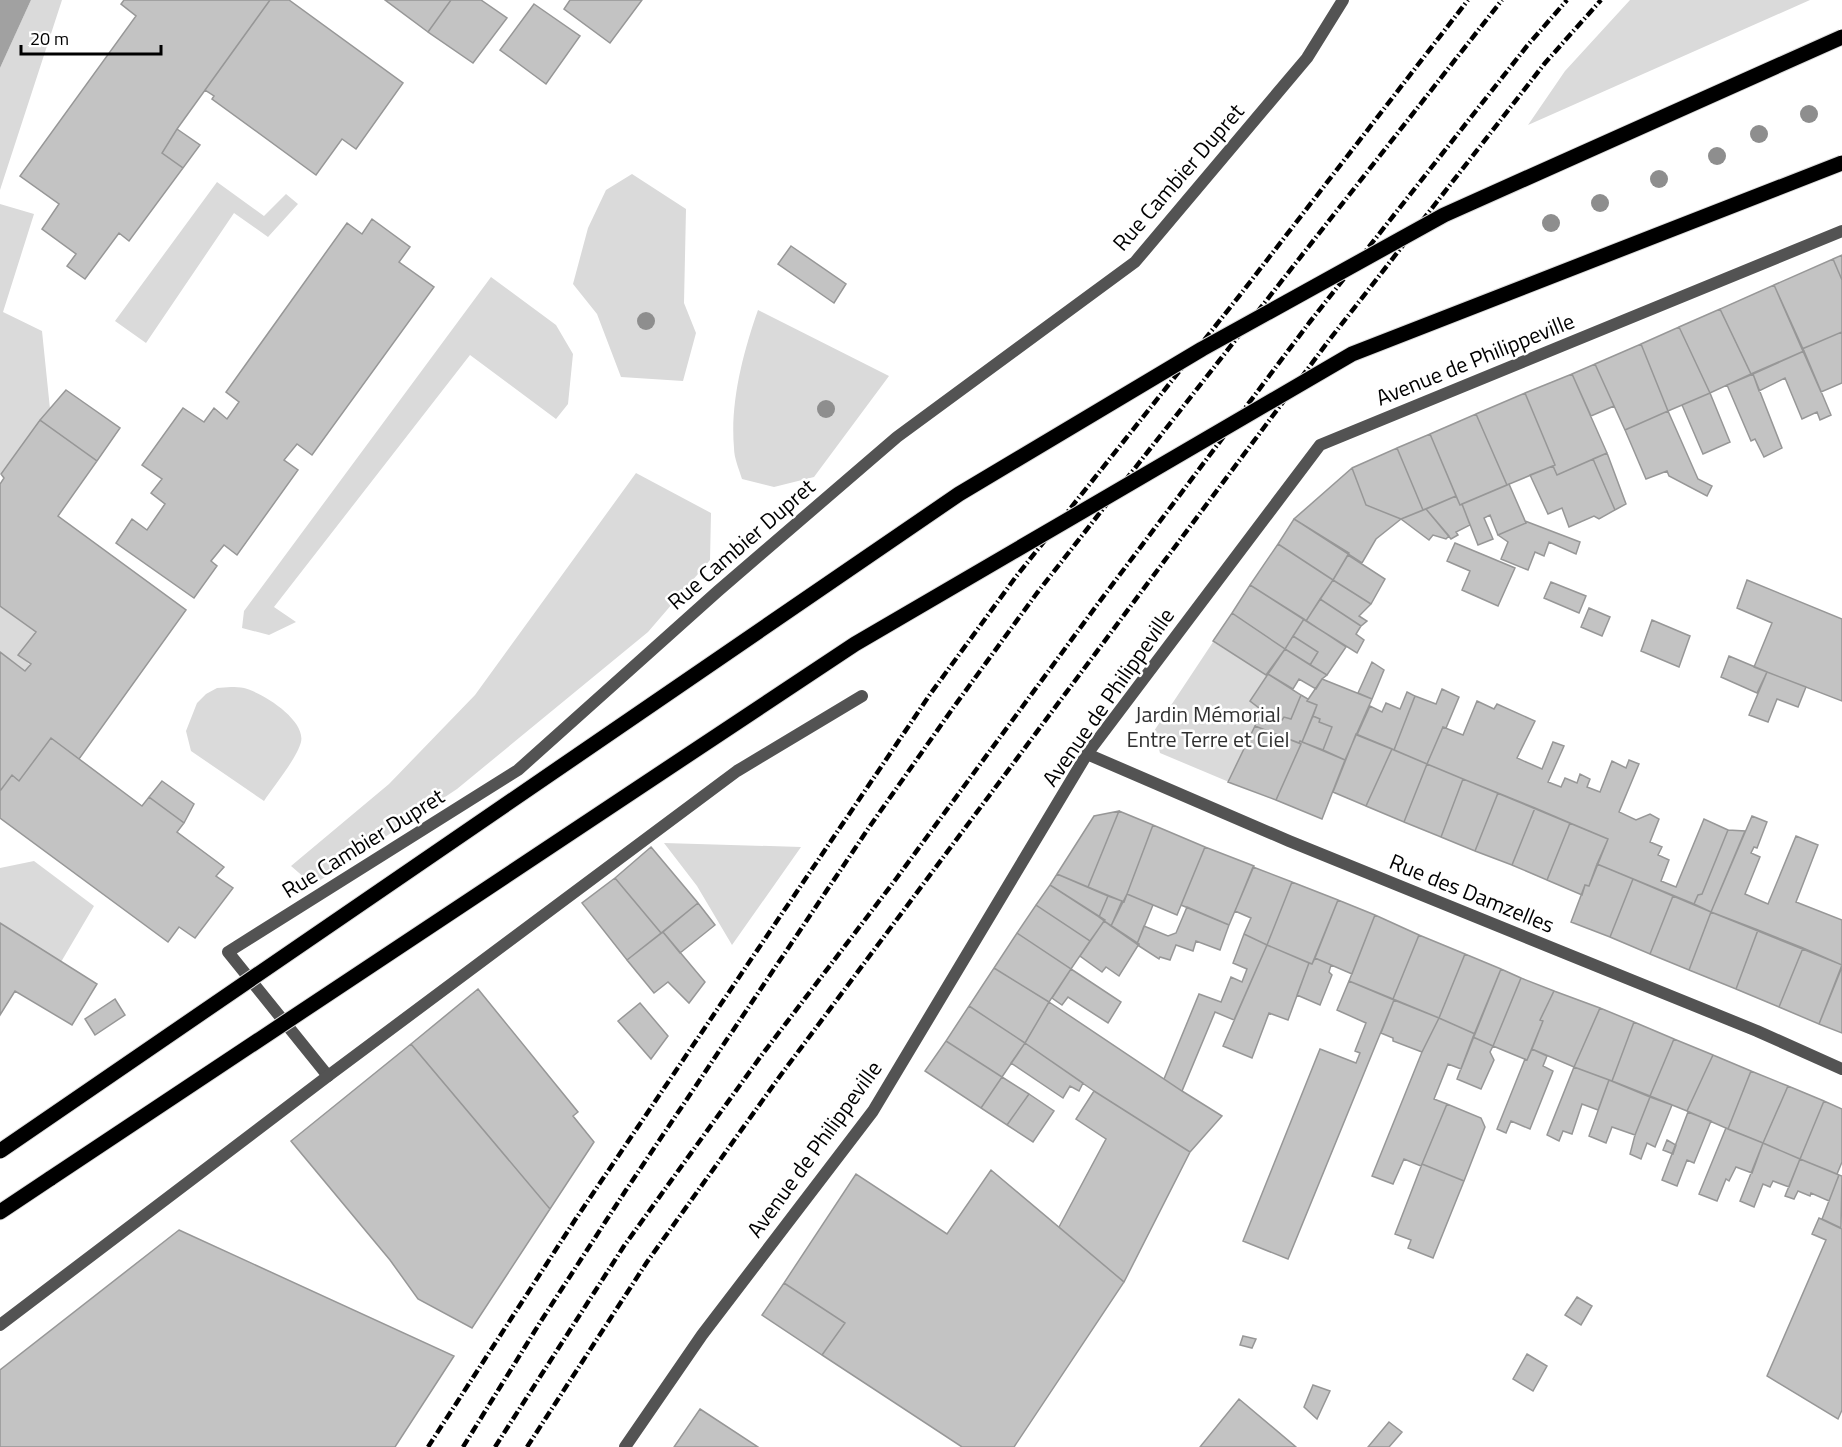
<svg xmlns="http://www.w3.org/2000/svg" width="1842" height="1447" font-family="'Titillium Web',sans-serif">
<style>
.green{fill:#dadada}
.water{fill:#a1a1a1}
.building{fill:#c3c3c3;stroke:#979797;stroke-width:1.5}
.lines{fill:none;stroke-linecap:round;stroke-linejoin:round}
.primary-casing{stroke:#dbdbdb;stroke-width:17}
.service{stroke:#535353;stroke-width:12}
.minor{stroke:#535353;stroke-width:12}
.primary{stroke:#000;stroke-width:15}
.rail{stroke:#000;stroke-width:4.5;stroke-dasharray:9 3 1.5 3;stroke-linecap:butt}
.primary-bridge-casing{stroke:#dbdbdb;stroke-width:17;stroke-linecap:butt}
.primary-bridge{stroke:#000;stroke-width:15}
.tree{fill:#8e8e8e}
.labels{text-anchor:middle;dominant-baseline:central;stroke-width:5;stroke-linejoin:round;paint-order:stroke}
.street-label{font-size:22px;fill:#000;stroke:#fff}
.park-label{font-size:22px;fill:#313131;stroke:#fff}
</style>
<rect width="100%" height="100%" fill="#fff"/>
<path class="green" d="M31,0H62L0,190V68Z
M1630,0H1810L1528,125L1565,71Z
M632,174L686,209L684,303L696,333L683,381L621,377L597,314L573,284L588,228L606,190Z
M217,182L264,216L286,194L298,204L268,237L234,213L146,343L115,321Z
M0,204L34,214L3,312L42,331L50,409L0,474Z
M491,277L556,325L573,354L568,404L556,419L470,355L274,607L296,622L269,635L242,628L244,611Z
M758,310L889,376L814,477L774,487L742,479C739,469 734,458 734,448C730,402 743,353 758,310Z
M636,473L711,513L710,560L648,632L457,789L313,885L291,866L389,784L475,695Z
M0,606L35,632L19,654L30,665L26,671L0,652Z
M1213,642L1301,695L1291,719L1264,708L1229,782L1160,753L1154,731Z
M231,687C235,687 240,687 244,688C263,693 306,720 301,742C297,758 274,786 264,801L191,751L186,731L197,703L206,694L217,688Z
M664,843L801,847L732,945L697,886Z
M34,861L94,906L61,962L0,924V868Z"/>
<path class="water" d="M0,0H31L0,68Z"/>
<path class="building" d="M124,0H270L177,129L162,153L183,168L129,241L119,233L85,279L67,266L76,254L42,229L59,204L20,176L136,16L121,4Z
M270,0H289L403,83L356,149L342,139L316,175L212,99L214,96L205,90Z
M385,0H451L428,32Z
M451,0H481L507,18L473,63L428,32Z
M570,0H642L610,43L564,9Z
M534,4L580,36L546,84L500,50Z
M177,129L200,145L183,168L162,153Z
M372,219L410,247L399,262L434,287L312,455L297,444L284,460L298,470L237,555L224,545L211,561L217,566L194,598L116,543L132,519L147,530L165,504L151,493L162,479L142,465L183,408L204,422L214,408L227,419L239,402L226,392L347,223L362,234Z
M791,246L846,284L834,303L778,264Z
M1842,255V280L1833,259Z
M1833,259L1842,280V332L1802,349L1774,285Z
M1774,285L1804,351L1751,374L1720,309Z
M1720,309L1751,374L1710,393L1679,327Z
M1679,327L1710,393L1668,411L1641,344Z
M1842,332V383L1821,392L1802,349Z
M1641,344L1668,411L1625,430L1595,364Z
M1804,351L1831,415L1820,420L1817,412L1802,419L1785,378L1759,391L1753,374Z
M1595,364L1614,406L1591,416L1572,374Z
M1572,374L1607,453L1557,475L1553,466L1555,465L1525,393Z
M1753,374L1782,448L1764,457L1755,439L1751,441L1727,385Z
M66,390L120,428L97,461L40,420Z
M1525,393L1555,465L1507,485L1476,414Z
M1710,393L1730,442L1703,454L1682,405Z
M1668,411L1698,479L1712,486L1707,496L1669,476L1667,471L1646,479L1625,430Z
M1476,414L1507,485L1460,505L1430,434Z
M40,420L97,461L58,516L186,610L79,759L51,738L19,781L12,775L0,791V652L25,671L31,664L18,655L36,632L0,606V484L4,478L1,474Z
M1430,434L1456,496L1423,510L1397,448Z
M1397,448L1423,510L1401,519L1366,505L1352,468Z
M1607,453L1626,504L1615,510L1593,459Z
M1593,459L1615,510L1599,519L1594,516L1569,527L1562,508L1548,514L1530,475L1553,466L1557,475Z
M1352,468L1366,505L1401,519L1376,539L1362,563L1294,519Z
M1509,484L1526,523L1498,535L1490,515L1484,518L1493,539L1478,545L1462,504Z
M1456,496L1460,505L1462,504L1470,525L1456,532L1458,535L1451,539L1426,509Z
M1426,509L1449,536L1446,539L1433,535L1429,540L1401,519Z
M1294,519L1349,553L1333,580L1278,544Z
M1525,521L1580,542L1576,554L1549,542L1544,556L1535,552L1528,570L1501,559L1508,542L1498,535L1526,523Z
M1455,543L1515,568L1498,606L1462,590L1470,571L1447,561Z
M1278,544L1333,580L1306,621L1250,585Z
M1348,555L1385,579L1371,604L1333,580Z
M1333,580L1371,604L1359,616L1367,621L1361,626L1320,599Z
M1747,580L1842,619V701L1754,667L1772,623L1737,608Z
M1551,582L1586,596L1579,613L1544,598Z
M1250,585L1304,619L1285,649L1232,613Z
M1320,599L1361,626L1356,634L1364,640L1357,653L1306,621Z
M1589,608L1610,617L1602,636L1581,627Z
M1232,613L1285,649L1266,675L1213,641Z
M1304,619L1346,647L1327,675L1310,665L1318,652L1293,636Z
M1652,620L1690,636L1679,667L1641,651Z
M1293,636L1318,652L1310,665L1285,649Z
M1285,649L1327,675L1322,679L1316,689L1299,679L1293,689L1268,674Z
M1729,656L1767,672L1757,693L1721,677Z
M1372,662L1384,670L1372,699L1358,693Z
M1767,672L1806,687L1798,707L1777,699L1768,722L1749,715Z
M1268,674L1301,695L1291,719L1284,717L1282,720L1263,711L1250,701Z
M1322,679L1372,699L1345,760L1323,750L1332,727L1319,722L1320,719L1313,716L1317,705L1307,701Z
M1442,689L1459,697L1446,728L1443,727L1427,764L1394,750L1415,696L1436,704Z
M1407,692L1415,696L1394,750L1357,735L1370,706L1382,712L1386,703L1400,709Z
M1301,695L1308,699L1307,701L1317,705L1302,742L1300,741L1299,743L1255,726L1263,711L1282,720L1284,717L1291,719Z
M1477,701L1494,709L1497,704L1535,721L1517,758L1542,769L1553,742L1564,746L1548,782L1561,787L1565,778L1577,783L1580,774L1590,779L1587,787L1600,792L1612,761L1626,768L1629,760L1639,764L1619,812L1636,820L1650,814L1659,819L1650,842L1662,847L1658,855L1669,860L1661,881L1676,887L1704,819L1728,830L1702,894L1698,895L1694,904L1597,864L1608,839L1427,764L1443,727L1463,735Z
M1313,716L1320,719L1319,722L1332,727L1323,750L1302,742Z
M1255,726L1301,744L1276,800L1228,782Z
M1356,734L1392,749L1366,806L1333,792Z
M51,738L142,806L149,797L184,823L177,832L224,867L216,876L233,888L195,938L179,927L168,942L0,818V791L12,775L19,781Z
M1300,741L1345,760L1322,819L1276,800L1301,744L1299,743Z
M1392,749L1427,764L1404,822L1366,806Z
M1427,764L1463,779L1441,837L1404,822Z
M1463,779L1498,793L1475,851L1441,837Z
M162,781L194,804L184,823L149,797Z
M1498,793L1535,808L1512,865L1475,851Z
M1535,808L1570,823L1547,880L1512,865Z
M1119,811L1088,887L1057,874L1094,816Z
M1119,811L1153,825L1124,902L1088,887Z
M1752,816L1767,822L1757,848L1754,847L1751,853L1760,857L1745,894L1768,904L1796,836L1818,845L1796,902L1842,920V965L1711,912Z
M1570,823L1608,839L1589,886L1585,885L1582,895L1547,880Z
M1153,825L1205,847L1177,915L1127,894Z
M1728,830L1745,831L1711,912L1694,904L1698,895L1702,894Z
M651,847L698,903L661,933L615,878Z
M1205,847L1254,866L1229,925L1181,905Z
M1597,864L1633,879L1610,937L1571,922L1585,885L1589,886Z
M1253,867L1292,882L1267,945L1244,934L1251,918L1235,911Z
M1057,874L1108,896L1099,917L1050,885Z
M615,878L661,933L627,960L582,903Z
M1633,879L1673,896L1650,954L1610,937Z
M1292,882L1338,900L1312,964L1267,945Z
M1050,885L1105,920L1090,941L1036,905Z
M1127,894L1153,905L1137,944L1111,926Z
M1108,896L1122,901L1111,926L1099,917Z
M1673,896L1711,912L1689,970L1650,954Z
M1338,900L1375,915L1352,974L1315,958Z
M698,903L715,925L680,953L663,932Z
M1036,905L1090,941L1071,969L1017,933Z
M1187,907L1229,925L1220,950L1196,941L1193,951L1176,945L1170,960L1160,957L1159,959L1139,946V944H1137L1144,926L1168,936L1176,933Z
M1711,912L1758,930L1736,989L1689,970Z
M1375,915L1419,935L1393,999L1349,981Z
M1104,921L1139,944L1119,976L1106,967L1102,972L1080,956Z
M0,923L97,984L72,1025L15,991L0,1015Z
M1758,930L1803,948L1779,1007L1736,989Z
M663,932L705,982L689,1003L668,982L654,993L627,960Z
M1017,933L1071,969L1049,1002L994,968Z
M1244,934L1267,945L1234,1020L1215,1012L1182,1091L1164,1079L1199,994L1221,1002L1231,977L1242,982L1247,969L1233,963Z
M1419,935L1465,954L1439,1018L1393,999Z
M1267,945L1309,963L1288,1020L1269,1013L1252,1058L1223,1046Z
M1803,948L1842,965L1819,1024L1779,1007Z
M1465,954L1501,969L1475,1034L1439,1018Z
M1315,958L1331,965L1329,972L1332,975L1320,1005L1297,995L1309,963L1312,964Z
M1842,967V1033L1819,1024Z
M994,968L1049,1002L1025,1043L969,1006Z
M1071,969L1121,1002L1108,1023L1068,997L1062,1005L1052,998Z
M1501,969L1521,978L1493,1046L1473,1037Z
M1521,978L1554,991L1540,1020L1543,1021L1527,1060L1493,1046Z
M1349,981L1394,1000L1288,1259L1243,1241L1320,1049L1356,1063L1360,1053L1355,1051L1366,1023L1337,1010Z
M478,989L578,1112L573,1116L594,1142L550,1209L411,1044Z
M1554,991L1600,1008L1574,1067L1532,1049L1543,1021L1540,1020Z
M115,999L125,1015L95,1035L85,1019Z
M1394,1000L1439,1018L1422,1052L1393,1041V1038L1381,1033Z
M1049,1002L1182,1091L1222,1116L1190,1152L1094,1091L1025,1043Z
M640,1003L668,1036L651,1059L618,1021Z
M969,1006L1025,1043L1002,1077L946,1041Z
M1600,1008L1634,1022L1612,1081L1574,1067Z
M1439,1018L1475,1034L1461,1069L1448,1064L1434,1099L1447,1104L1422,1164L1421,1166L1404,1159L1393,1184L1372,1176L1422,1052Z
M1634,1022L1674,1039L1650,1096L1612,1081Z
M1473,1037L1493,1046L1490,1052L1494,1060L1481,1089L1457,1079Z
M1674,1039L1713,1055L1687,1111L1650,1096Z
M946,1041L1002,1077L981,1108L925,1071Z
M1025,1043L1083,1083L1079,1091L1070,1086L1063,1098L1011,1063Z
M411,1044L550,1209L472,1328L418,1299L390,1260L291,1141Z
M1532,1049L1547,1056L1543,1066L1553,1071L1530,1129L1511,1121L1506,1133L1497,1129L1525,1059L1527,1060Z
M1713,1055L1751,1071L1728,1129L1687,1111Z
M1574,1067L1609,1080L1598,1110L1582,1104L1572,1134L1563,1131L1559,1141L1547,1135Z
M1751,1071L1788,1086L1763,1143L1728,1129Z
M1002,1077L1029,1094L1007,1125L981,1108Z
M1609,1080L1650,1097L1635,1135L1612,1127L1606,1143L1589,1136Z
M1788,1086L1824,1101L1800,1159L1763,1143Z
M1094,1091L1190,1152L1124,1282L1059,1227L1106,1139L1076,1119Z
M1029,1094L1054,1111L1033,1142L1007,1125Z
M1650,1097L1672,1105L1655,1147L1647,1143L1641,1159L1630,1154L1635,1135Z
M1824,1101L1842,1109V1162L1837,1174L1800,1159Z
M1447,1104L1481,1118L1485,1127L1464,1181L1422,1164Z
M1688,1112L1711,1121L1694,1163L1687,1160L1677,1186L1662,1180Z
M1726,1128L1763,1143L1752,1173L1736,1167L1729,1181L1726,1179L1717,1201L1699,1194Z
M1667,1140L1676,1145L1673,1154L1663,1150Z
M1763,1143L1800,1159L1789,1187L1773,1181L1770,1187L1763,1184L1754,1207L1740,1201Z
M1800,1159L1839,1175L1829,1201L1811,1193L1810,1196L1798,1191L1794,1199L1785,1196Z
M1422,1164L1464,1181L1433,1258L1408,1248L1411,1240L1395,1234Z
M991,1170L1124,1282L1014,1447H962L822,1355L845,1323L784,1283L856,1174L947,1234Z
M1839,1175L1842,1176L1841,1228L1822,1219Z
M1819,1218L1842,1229V1410L1838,1419L1767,1376L1826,1240L1812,1234Z
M179,1230L454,1356L395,1447H0V1370Z
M784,1283L845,1323L822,1355L762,1315Z
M1577,1297L1592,1306L1581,1325L1565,1315Z
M1243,1336L1256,1339L1252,1348L1240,1345Z
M1527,1354L1547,1366L1533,1391L1513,1379Z
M1313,1385L1330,1391L1317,1419L1304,1407Z
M1239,1399L1296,1447H1200Z
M700,1409L758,1447H674Z
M1389,1422L1402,1432L1389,1447H1368Z"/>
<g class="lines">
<g class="primary-casing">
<path id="primary" d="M0,1212L51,1178"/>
</g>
<path class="service" d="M328,1076L228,952L518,770L718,591L897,437L1135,262L1307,58L1343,0"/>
<path class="minor" d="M1087,754L1289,841L1757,1031L1842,1069
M0,1325L328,1076L737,771L862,696
M625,1447L702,1335L873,1111L1087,754L1320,445L1842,231"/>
<use href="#primary" class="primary"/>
<path class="rail" d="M428,1447L575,1220L931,693L1015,578L1240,295L1468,0
M463,1447L541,1321L626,1190L870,826L953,708L1037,593L1502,0
M495,1447L624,1246L761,1056L896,879L1097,605L1309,323L1527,46L1567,0
M527,1447L647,1262L780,1076L1330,339L1545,63L1601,0"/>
<g class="primary-bridge-casing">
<path id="primary-bridge" d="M0,1151L959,494L1202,349L1444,215L1842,37
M51,1178L855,644L1352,354L1842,163"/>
</g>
<use href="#primary-bridge" class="primary-bridge"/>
</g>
<g class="tree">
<circle cx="1809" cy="114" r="9"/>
<circle cx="1759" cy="134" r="9"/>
<circle cx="1717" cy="156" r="9"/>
<circle cx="1659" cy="179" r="9"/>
<circle cx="1600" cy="203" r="9"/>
<circle cx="1551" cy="223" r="9"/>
<circle cx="646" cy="321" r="9"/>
<circle cx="826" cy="409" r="9"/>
</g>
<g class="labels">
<g class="street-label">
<text transform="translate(1178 177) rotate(-49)">Rue Cambier Dupret</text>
<text transform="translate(1475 359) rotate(-22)">Avenue de Philippeville</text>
<text transform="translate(741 544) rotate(-41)">Rue Cambier Dupret</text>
<text transform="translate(1108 697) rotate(-55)">Avenue de Philippeville</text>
<text transform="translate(363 843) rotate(-32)">Rue Cambier Dupret</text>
<text transform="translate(1472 893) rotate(22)">Rue des Damzelles</text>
<text transform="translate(814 1149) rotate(-54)">Avenue de Philippeville</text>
</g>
<g class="park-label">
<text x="1208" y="714">Jardin Mémorial<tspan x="1208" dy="25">Entre Terre et Ciel</tspan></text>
</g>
</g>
<path d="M21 45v9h140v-9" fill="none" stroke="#000000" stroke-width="3"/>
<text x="30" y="45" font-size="18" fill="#000000" stroke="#ffffff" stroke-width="4.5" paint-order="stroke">20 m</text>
</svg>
